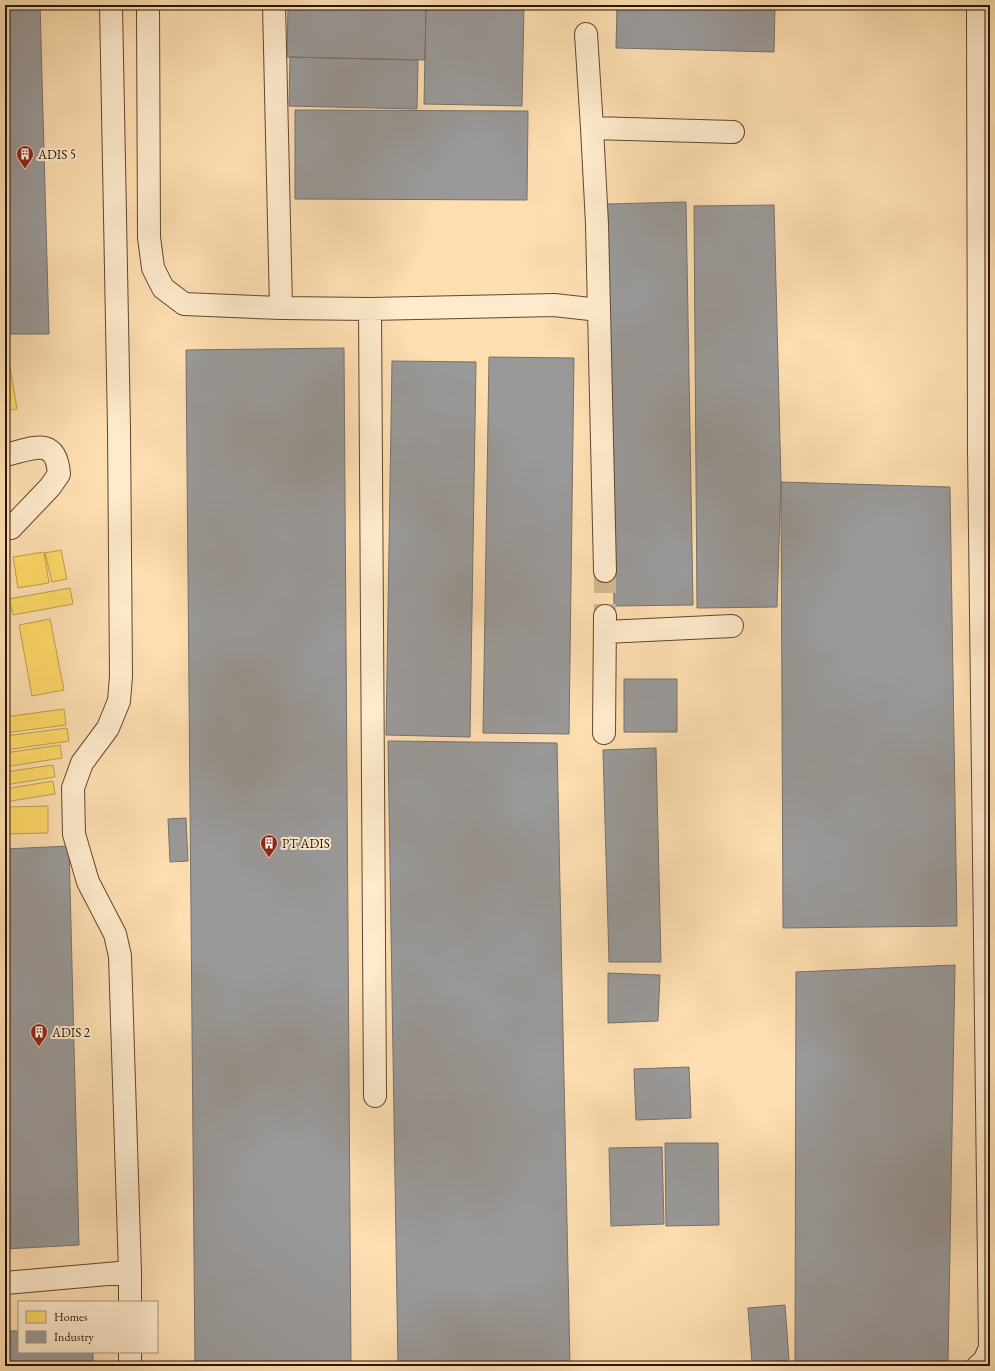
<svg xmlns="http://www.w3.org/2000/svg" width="995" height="1371" font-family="'EB Garamond',serif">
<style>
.homes{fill:#ffd966;stroke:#c09e48}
.industry{fill:#999;stroke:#78716c}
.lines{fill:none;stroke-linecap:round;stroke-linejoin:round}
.minor-tunnel{stroke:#d3b68d;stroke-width:22;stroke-dasharray:22 11;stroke-linecap:butt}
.minor-casing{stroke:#60472e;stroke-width:24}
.minor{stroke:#feeacc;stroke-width:22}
.labels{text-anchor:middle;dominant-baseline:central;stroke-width:4;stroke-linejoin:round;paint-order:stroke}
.poi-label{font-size:13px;fill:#2c1503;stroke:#feeacc;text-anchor:start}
</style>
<rect width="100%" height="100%" fill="#fddeb0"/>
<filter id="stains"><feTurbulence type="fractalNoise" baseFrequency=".005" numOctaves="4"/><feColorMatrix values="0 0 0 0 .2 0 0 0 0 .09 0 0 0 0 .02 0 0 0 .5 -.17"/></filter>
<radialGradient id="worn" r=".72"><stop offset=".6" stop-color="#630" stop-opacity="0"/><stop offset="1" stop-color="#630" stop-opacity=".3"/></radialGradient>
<path class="homes" d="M10,367L17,409L5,411V368Z
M61,550L67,579L52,582L45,553Z
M44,552L49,583L18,588L13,557Z
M70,588L73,604L13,615L9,599Z
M50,619L64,690L32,696L19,625Z
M64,709L66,725L5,733V717Z
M67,728L69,741L5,750V736Z
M60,745L62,758L5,767V753Z
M53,765L55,777L5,785V772Z
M53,781L55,794L5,802V789Z
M48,806V833L5,834V807Z"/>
<path class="industry" d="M5,5H40L49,334H5Z
M288,5H426L425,60L287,57Z
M426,5H524L522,106L424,104Z
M617,5H775L774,52L616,48Z
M290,57L418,60L417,109L289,106Z
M295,110L528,111L527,200L295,199Z
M686,202L693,605L614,606L607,204Z
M774,205L781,482L777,607L697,608L694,206Z
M344,348L351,1366H195L186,350Z
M489,357L574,358L569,734L483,733Z
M392,361L476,362L470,737L386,735Z
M781,482L950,487L957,926L783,928Z
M624,679H677V732H624Z
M388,741L557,743L570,1366H398Z
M656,748L661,962H609L603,750Z
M186,818L188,861L170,862L168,819Z
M69,846L79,1245L5,1249V849Z
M955,965L948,1361L795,1365L796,972Z
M608,973L660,975L658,1021L608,1023Z
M689,1067L691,1118L636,1120L634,1069Z
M665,1143H718L719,1225L666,1226Z
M662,1147L664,1224L611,1226L609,1148Z
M785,1305L789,1360L752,1363L748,1308Z
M5,1331H19V1352H93V1366H5Z"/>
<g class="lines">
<path class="minor-tunnel" d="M605,571V616"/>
<g class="minor-casing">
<path id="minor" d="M111,5L119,428L121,676L119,701L108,728L82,763L73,788L74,834L88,882L115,934L120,956L130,1272V1302
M148,5L149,237L153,268L163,288L184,304L281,308L370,309L554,305L599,310L597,224L592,128L733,132
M274,5L281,308
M978,5L979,450L990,1348L984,1361L978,1366
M586,34L592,128
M370,309L375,1096
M599,310L605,571
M5,455C32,449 56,435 59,474L50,487L11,528
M605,632L732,626
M604,733L605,616
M5,1283L130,1272
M130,1366V1352"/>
</g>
<use href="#minor" class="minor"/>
</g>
<defs>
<g id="building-pin" transform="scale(0.9)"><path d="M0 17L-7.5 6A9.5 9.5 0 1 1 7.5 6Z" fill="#8f2418" stroke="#feeacc"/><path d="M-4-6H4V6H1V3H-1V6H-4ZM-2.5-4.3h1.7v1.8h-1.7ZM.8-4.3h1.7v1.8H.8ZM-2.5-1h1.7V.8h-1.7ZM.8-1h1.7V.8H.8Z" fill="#fff"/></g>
</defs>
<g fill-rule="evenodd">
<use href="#building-pin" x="25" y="154"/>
<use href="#building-pin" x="269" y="843"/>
<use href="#building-pin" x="39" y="1032"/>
</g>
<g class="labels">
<g class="poi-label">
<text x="38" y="154">ADIS 5</text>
<text x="282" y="843">PT ADIS</text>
<text x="52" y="1032">ADIS 2</text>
</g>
</g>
<rect width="995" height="1371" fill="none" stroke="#fddeb0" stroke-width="20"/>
<rect x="6" y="6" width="983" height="1359" fill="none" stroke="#2c1503" stroke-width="2"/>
<rect x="10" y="10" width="975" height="1351" fill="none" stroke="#2c1503"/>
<rect x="18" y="1301" width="140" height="52" fill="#feeacc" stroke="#aa957c"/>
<rect x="26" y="1311" width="20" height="12" fill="#ffd966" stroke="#aa957c"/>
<text x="54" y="1321" font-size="12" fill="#2c1503">Homes</text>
<rect x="26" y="1331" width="20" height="12" fill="#999999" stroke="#aa957c"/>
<text x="54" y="1341" font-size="12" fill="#2c1503">Industry</text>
<rect width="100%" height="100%" filter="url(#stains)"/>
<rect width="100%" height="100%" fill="url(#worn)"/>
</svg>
